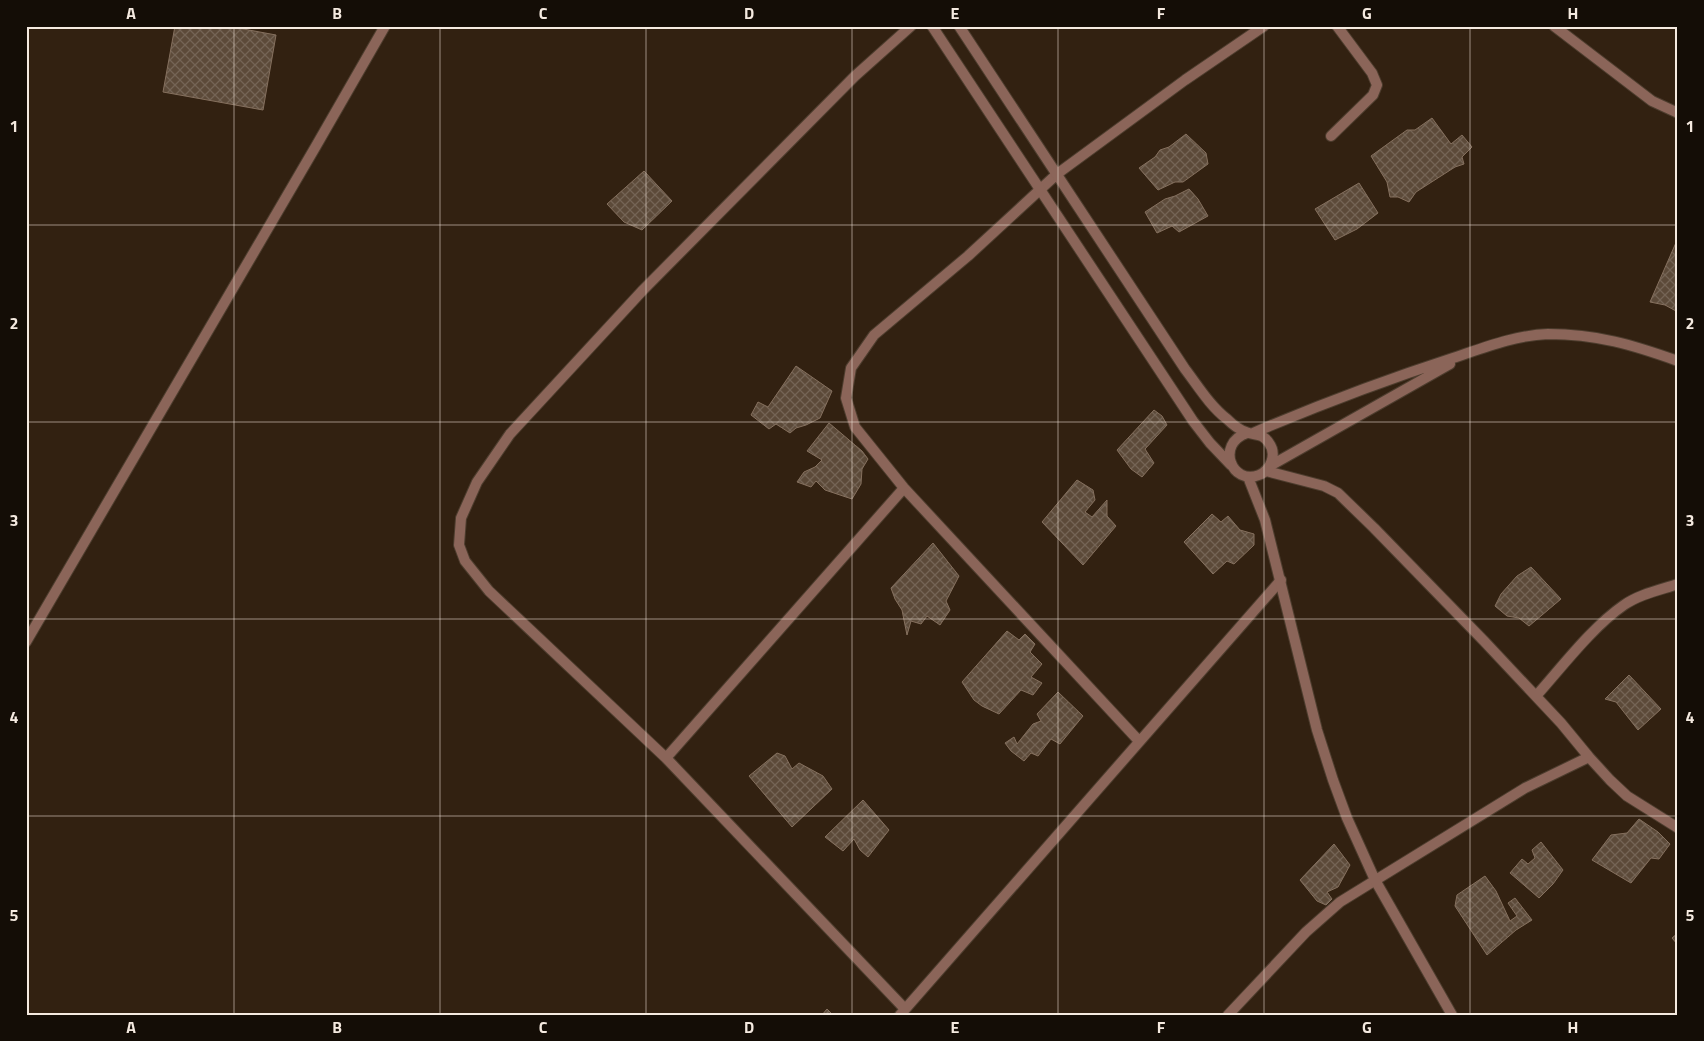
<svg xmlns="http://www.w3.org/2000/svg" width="1704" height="1041" font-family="'Titillium Web',sans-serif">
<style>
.building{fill:url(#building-cross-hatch);stroke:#85705e}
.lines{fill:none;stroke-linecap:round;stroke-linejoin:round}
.minor-casing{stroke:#4d3d2e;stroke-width:12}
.tertiary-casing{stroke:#4d3d2e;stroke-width:12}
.minor{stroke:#8b6559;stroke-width:10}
.tertiary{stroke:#8b6559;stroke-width:10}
.grid{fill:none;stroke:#f5eae0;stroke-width:1;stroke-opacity:0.55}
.neatline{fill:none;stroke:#f5eae0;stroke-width:2}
.grid-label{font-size:16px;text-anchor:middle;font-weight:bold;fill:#f5eae0}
</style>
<defs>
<pattern id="building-cross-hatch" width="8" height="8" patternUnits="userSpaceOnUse" patternTransform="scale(1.25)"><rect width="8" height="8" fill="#5c4a39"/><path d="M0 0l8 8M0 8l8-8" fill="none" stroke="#746455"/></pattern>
</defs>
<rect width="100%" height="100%" fill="#322111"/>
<path class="building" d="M175,26H227L276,35L263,110L163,92Z
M1432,118L1451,144L1462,135L1472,147L1462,157L1464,164L1455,167L1416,192L1409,202L1398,197H1390L1387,182L1371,156L1407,130H1415Z
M1186,134L1206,153L1208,164L1183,182H1175L1158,190L1139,168L1155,157L1160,150L1169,147Z
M644,171L672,201L642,230L624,222L607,204Z
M1359,183L1378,213L1357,229L1335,240L1315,209Z
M1189,189L1198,199L1208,216L1179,232L1172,226L1157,233L1145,212L1165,199L1175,196Z
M1678,238V318L1676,311L1665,305L1650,302Z
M796,366L832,391L820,418L806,425L796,428L790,433L776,424L769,429L751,415L758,402L768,407Z
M1154,410L1162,416L1167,425L1145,449L1154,463L1142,477L1131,469L1117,450Z
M829,423L862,451L868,459L862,469L861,484L852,499L825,490L816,481L811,487L797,482L804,472L815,467L822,460L807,451Z
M1077,480L1093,490L1095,500L1085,512L1092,517L1107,500V516L1116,526L1083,565L1042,522Z
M1212,514L1221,522L1228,516L1240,530L1254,534V545L1234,564L1227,561L1213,574L1184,542Z
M933,543L959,576L946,601L950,610L940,625L927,616L921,624L911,621L907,635L902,610L895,599L891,588Z
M1531,567L1561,599L1529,626L1519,618L1507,616L1495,606L1501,594L1517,576Z
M1007,631L1019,640L1025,634L1035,644L1030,652L1042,664L1031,677L1042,683L1033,695L1021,690L999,714L982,706L974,700L962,682Z
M1629,675L1661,709L1638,730L1616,702L1605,699Z
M1058,692L1083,716L1060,744L1051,739L1038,756L1031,753L1024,761L1011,751L1005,743L1014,737L1017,744L1033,724L1041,721L1037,714Z
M777,753L785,756L792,769L799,763L823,776L832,789L792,827L749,776Z
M863,800L889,830L868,857L860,850L854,839L843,851L825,837Z
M1639,819L1658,832L1670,844L1659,859L1651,858L1631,883L1592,860L1611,835L1627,833Z
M1541,842L1563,870L1553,884L1539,898L1510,873L1522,859L1528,864L1535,858L1532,850Z
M1334,844L1350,865L1338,887L1327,892L1332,899L1326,905L1317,901L1300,880Z
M1485,876L1496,891L1510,921L1517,916L1508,903L1515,898L1532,920L1516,930L1487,955L1455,906L1457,895Z
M1678,933V945L1672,938Z
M827,1009L833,1015H822Z"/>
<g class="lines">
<g class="minor-casing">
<path id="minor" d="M1554,26L1652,101L1678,113
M1331,136L1373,95L1377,85L1372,73L1337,26
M1266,471L1324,486L1338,493L1374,528L1484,641L1561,723L1589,757L1610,780L1627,796L1678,828
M1536,696C1562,667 1592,627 1624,605C1640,594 1660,590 1678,584
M1139,741L904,488L855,427L846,398L851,368L874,335L968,256L1057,174L1185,80L1264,26
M666,758L904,488
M905,1009L666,758L489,591L465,561L459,545L461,518L477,482L510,434L643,290L855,76L911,26
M900,1015L1281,580
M1228,1015L1306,932L1340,902L1525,788L1589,757"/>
</g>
<g class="tertiary-casing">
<path id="tertiary" d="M932,26L1193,421L1210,443L1231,465
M959,26L1185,369C1198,386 1210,406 1227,419C1232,424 1240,430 1246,432C1255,436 1262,432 1269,443C1277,454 1271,470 1259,475C1232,486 1215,444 1247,433
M1253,433C1319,405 1385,380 1453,358C1483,348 1516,335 1548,334C1597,334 1633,345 1678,361
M1270,466L1450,364
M1248,477L1265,520L1317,730L1333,780L1347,818L1375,880L1452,1015
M26,642L316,146L385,26"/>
</g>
<use href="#minor" class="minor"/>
<use href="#tertiary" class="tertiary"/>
</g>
<path class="grid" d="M234,26V1015M440,26V1015M646,26V1015M852,26V1015M1058,26V1015M1264,26V1015M1470,26V1015M26,225H1678M26,422H1678M26,619H1678M26,816H1678"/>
<rect width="1704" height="1041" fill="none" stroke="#140d06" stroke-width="55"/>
<rect x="28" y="28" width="1648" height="986" class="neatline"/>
<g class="grid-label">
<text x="131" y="19">A</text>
<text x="337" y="19">B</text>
<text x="543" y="19">C</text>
<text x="749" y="19">D</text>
<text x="955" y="19">E</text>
<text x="1161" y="19">F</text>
<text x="1367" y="19">G</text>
<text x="1573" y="19">H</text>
<text x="14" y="132">1</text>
<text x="1690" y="132">1</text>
<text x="14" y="329">2</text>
<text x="1690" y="329">2</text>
<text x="14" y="526">3</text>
<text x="1690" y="526">3</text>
<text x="14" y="723">4</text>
<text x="1690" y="723">4</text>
<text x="14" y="921">5</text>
<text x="1690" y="921">5</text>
<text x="131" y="1033">A</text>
<text x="337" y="1033">B</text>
<text x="543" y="1033">C</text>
<text x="749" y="1033">D</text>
<text x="955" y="1033">E</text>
<text x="1161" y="1033">F</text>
<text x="1367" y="1033">G</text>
<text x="1573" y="1033">H</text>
</g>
</svg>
